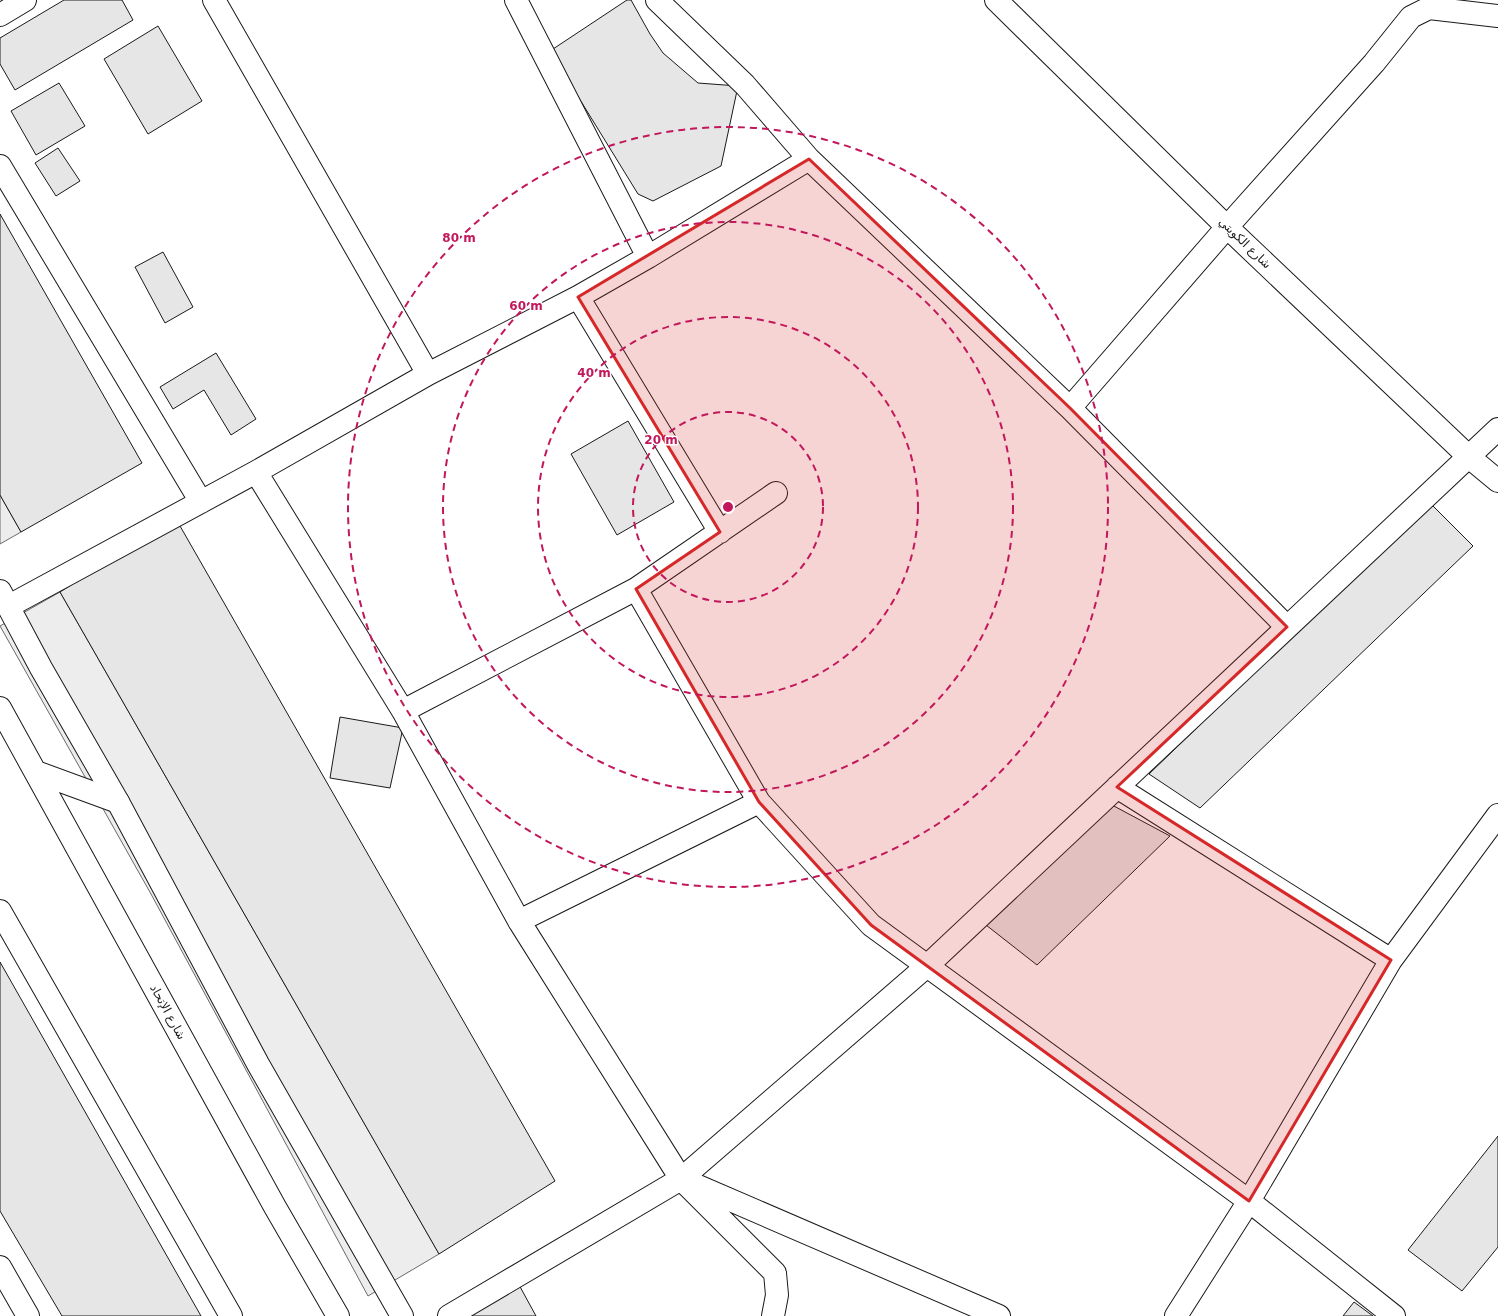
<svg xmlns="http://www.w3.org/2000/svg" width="1498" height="1316" font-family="'DejaVu Sans','Noto Naskh Arabic',sans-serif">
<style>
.parking{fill:#ededed;stroke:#6a6a6a}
.building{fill:#e6e6e6;stroke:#1a1a1a}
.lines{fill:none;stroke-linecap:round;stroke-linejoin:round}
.minor-casing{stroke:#1a1a1a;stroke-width:24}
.major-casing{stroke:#1a1a1a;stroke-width:24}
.minor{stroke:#fff;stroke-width:22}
.major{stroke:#fff;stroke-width:22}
.marked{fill:#d62828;fill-opacity:0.2;stroke:#d62828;stroke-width:3;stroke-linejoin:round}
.ring{fill:none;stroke:#c2185b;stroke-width:2;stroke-dasharray:7 5}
.labels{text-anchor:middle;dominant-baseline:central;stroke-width:3;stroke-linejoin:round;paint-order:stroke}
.street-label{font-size:12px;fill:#1a1a1a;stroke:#fff}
.centre{fill:#c2185b;stroke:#fff;stroke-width:2}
.ring-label{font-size:12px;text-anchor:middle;font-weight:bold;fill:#c2185b;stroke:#fff;stroke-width:3;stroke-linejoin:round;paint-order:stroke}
</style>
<rect width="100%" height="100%" fill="#fff"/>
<path class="parking" d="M0,495L21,532L0,544Z
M60,592L439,1254L368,1296L151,894L0,626Z"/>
<path class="building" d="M64,0H122L133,20L15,90L0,64V38Z
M627,0H631L650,34L663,53L698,83L738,86L721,166L653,201L638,194L550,51Z
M158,26L202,101L148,134L104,59Z
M59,83L85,126L36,155L11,111Z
M58,148L80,181L56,196L35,163Z
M0,214L142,463L21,532L0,495Z
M163,252L193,307L165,323L135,267Z
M216,353L256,419L231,435L204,390L173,409L160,387Z
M628,421L674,502L617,535L571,454Z
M1430,503L1473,546L1200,808L1149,774Z
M176,519L555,1181L439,1254L60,592Z
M340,717L403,728L390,788L330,778Z
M1112,805L1170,836L1037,965L986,925Z
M0,962L201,1316H62L0,1211Z
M1498,1136V1247L1462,1291L1408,1250Z
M518,1283L536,1316H466Z
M1354,1302L1373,1316H1343Z"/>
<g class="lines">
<g class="minor-casing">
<path id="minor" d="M214,0L428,374
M516,0L648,257
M657,0L745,85L809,159L1070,408L1287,627
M996,0L1227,227L1469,457L1498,481
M0,15L25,0
M0,166L201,502
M578,297L720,532
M1070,408L1227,227L1374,63L1411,17L1429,8L1498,16
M256,472L403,711L519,921L681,1179L775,1273L777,1295L773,1316
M636,589L776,493
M0,591L41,668L118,802L258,1064L402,1316
M9,606L256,472L428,374L578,297L648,257L809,159
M403,711L636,589L759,802L871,925L1249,1201L1394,1316
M1117,787L1391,960
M519,921L759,802
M691,1183L999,1316
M0,1267L28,1316
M449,1316L681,1179L927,966L1498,429
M1176,1316L1249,1201L1391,960L1498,815"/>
</g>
<g class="major-casing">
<path id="major" d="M0,708L275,1207L338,1316
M36,772L118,802
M0,911L231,1316"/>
</g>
<use href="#minor" class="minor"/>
<use href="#major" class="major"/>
</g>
<path class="marked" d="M809,159L1070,408L1287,627L1117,787L1391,960L1249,1201L871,925L759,802L636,589L720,532L578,297Z"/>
<g class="ring">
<circle cx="728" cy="507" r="95"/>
<circle cx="728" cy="507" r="190"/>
<circle cx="728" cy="507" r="285"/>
<circle cx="728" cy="507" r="380"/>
</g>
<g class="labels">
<g class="street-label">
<text transform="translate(1245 243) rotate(44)">شارع الكويتي</text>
<text transform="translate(168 1012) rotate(61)">شارع الإتحاد</text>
</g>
</g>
<circle cx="728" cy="507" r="6" class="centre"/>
<g class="ring-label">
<text x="459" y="242">80 m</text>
<text x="526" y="310">60 m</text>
<text x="594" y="377">40 m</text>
<text x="661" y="444">20 m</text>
</g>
</svg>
